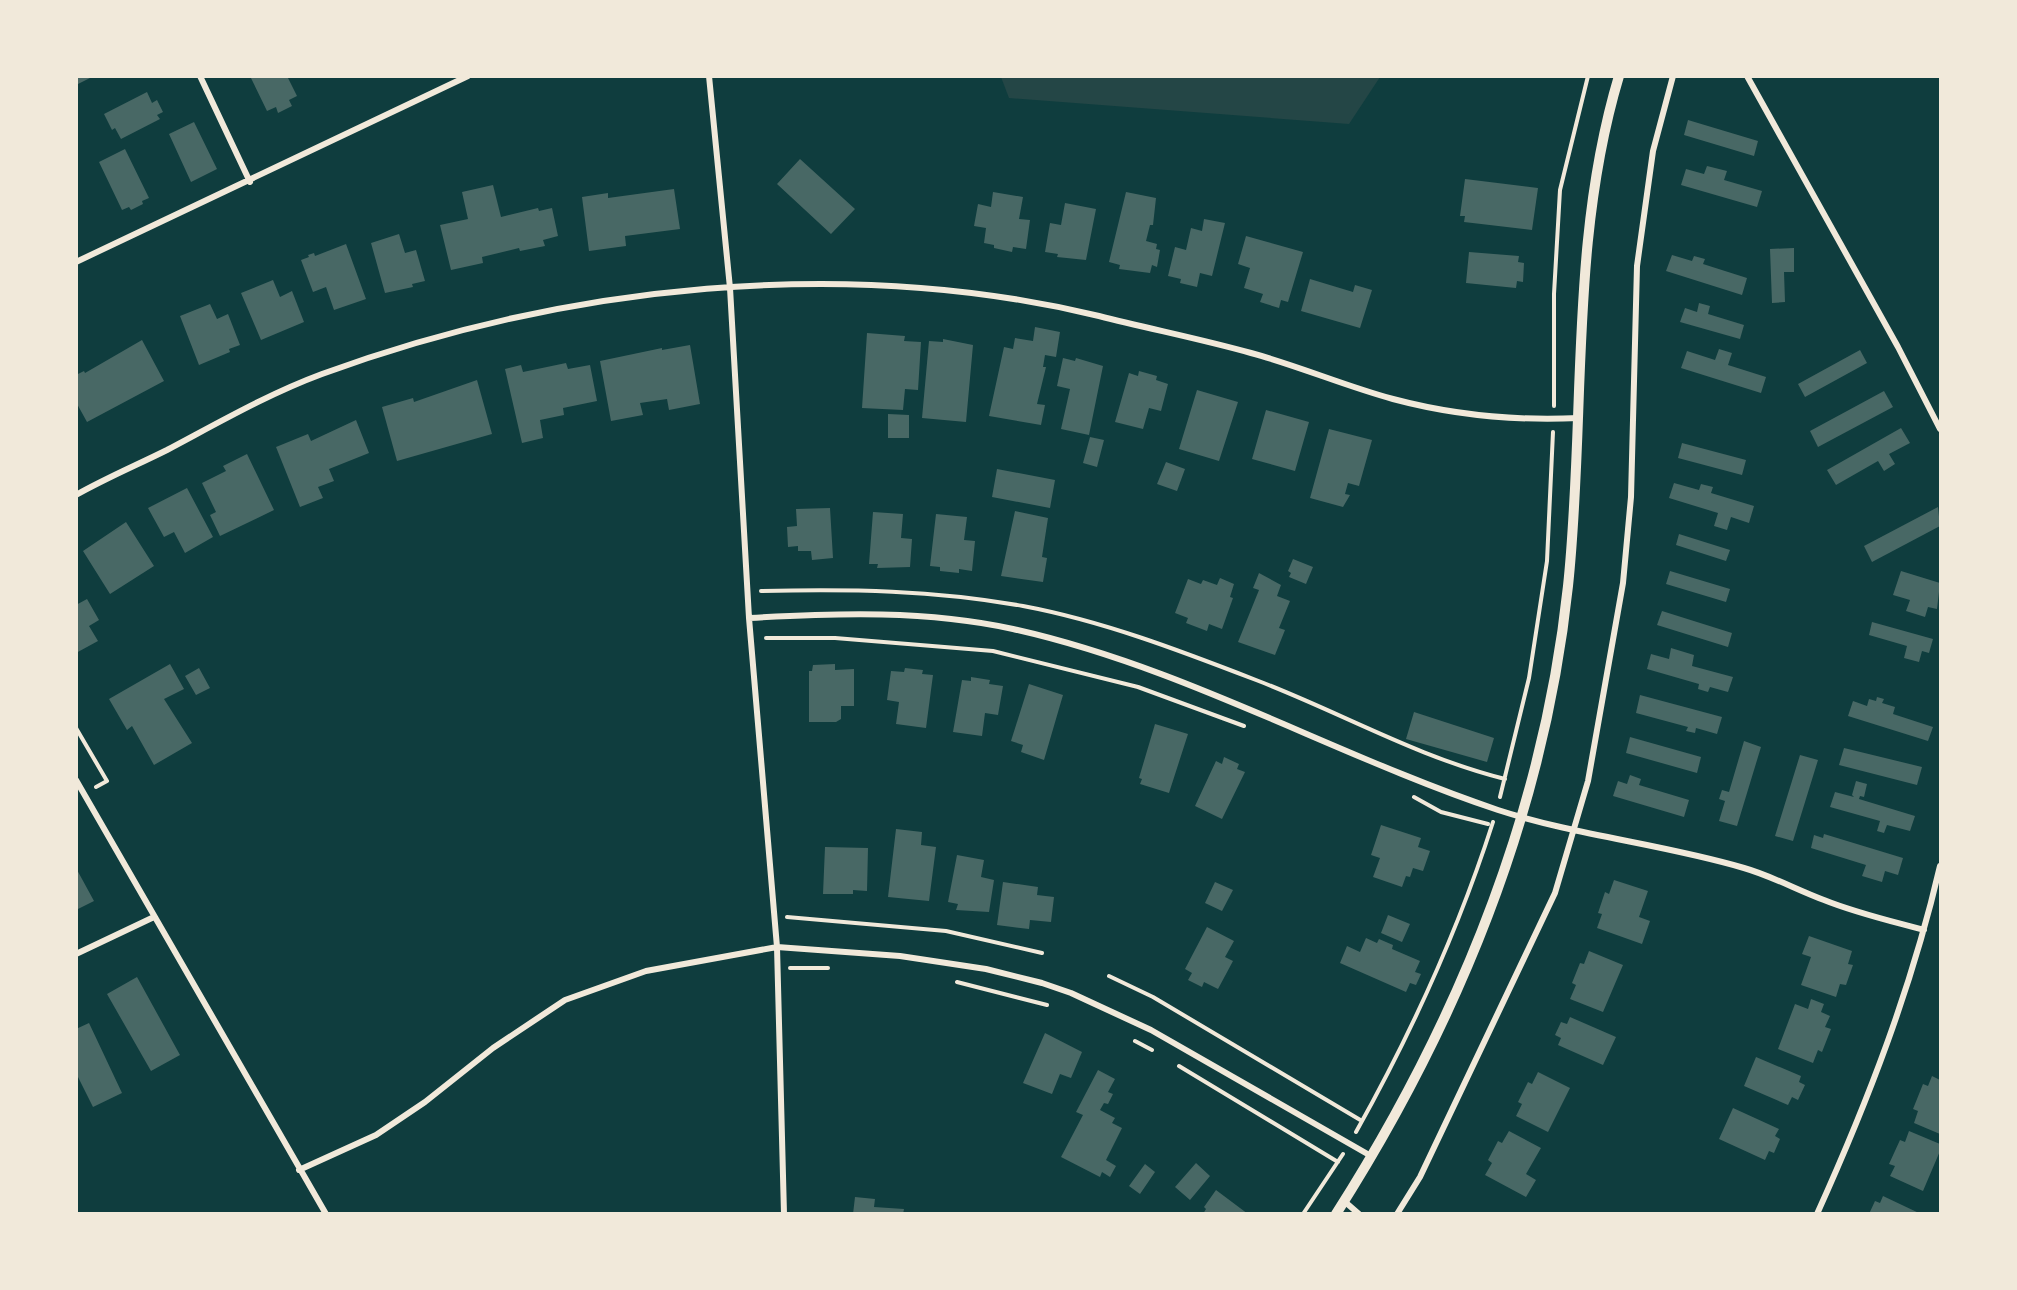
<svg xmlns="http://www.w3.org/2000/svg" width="2017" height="1290" font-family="'Fira Sans Condensed',sans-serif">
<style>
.green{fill:#244646}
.building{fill:#486865}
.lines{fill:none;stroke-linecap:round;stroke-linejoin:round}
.path{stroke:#f1e9da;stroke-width:4}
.minor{stroke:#f1e9da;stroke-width:6}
.tertiary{stroke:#f1e9da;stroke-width:10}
</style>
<rect width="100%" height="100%" fill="#0f3d3e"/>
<path class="green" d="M1001,77V76L1380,77L1349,124L1009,98Z"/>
<path class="building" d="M76,76H94L76,85Z
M250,76H287L297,96L289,100L292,106L278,113L276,107L267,111Z
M147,92L152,103L157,100L163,112L157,115L160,119L121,139L115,128L112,130L104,114Z
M1688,120L1758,141L1754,156L1684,135Z
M194,122L217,169L191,182L169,134Z
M125,149L149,198L142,201L143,204L131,210L129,207L122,210L99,162Z
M800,159L855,209L831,234L777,184Z
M1707,166L1727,171L1724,180L1762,191L1757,207L1681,185L1686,169L1704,174Z
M1465,179L1538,188L1532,230L1464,222L1465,216H1460Z
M493,185L501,217L538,208L539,211L552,208L558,236L543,240L545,246L520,251L519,248L482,257L483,263L451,270L440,225L468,219L462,192Z
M674,189L680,229L625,236L626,246L589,251L582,197L608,193V198Z
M993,192L1023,197L1019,219L1030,220L1026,249L1013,247L1012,252L994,248V245L984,243L986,228L974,226L978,204L991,207Z
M1126,192L1156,198L1153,225H1150L1146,241L1157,244L1156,249L1160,250L1157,267L1152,265L1150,273L1119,269L1120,265L1109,262Z
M1065,203L1096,209L1086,260L1057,257L1058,254L1045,252L1050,223L1061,225Z
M1204,219L1225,223L1212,276L1200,273L1197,287L1180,283L1181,279L1168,276L1175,247L1186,250L1191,228L1202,231Z
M399,234L405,253L416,250L425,281L412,284L413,287L385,293L371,243Z
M1246,236L1303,252L1288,302L1281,300L1279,308L1260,302L1263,294L1244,288L1250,268L1238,264Z
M346,244L366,299L334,310L326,287L313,292L301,260L309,257L308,255L314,253L315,256Z
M1794,248V272H1784L1785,302L1772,303L1770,249Z
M1469,252L1519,256L1518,262L1524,263L1523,282L1517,281L1516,288L1466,283Z
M1672,255L1692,261L1694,256L1705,259L1703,264L1747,278L1742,295L1666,271Z
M1310,279L1353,292L1355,285L1372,290L1360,328L1301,311Z
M273,280L280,297L292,291L304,322L261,340L241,293Z
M1699,303L1710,306L1708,314L1744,325L1740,339L1680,322L1685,308L1697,312Z
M210,304L217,319L228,314L240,345L229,349L230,352L199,365L180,316Z
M1035,327L1060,332L1056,357L1045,355L1043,367H1046L1037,404L1045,405L1041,425L989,416L1004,347L1013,349L1015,338L1033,341Z
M867,333L905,336L904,341L921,342L918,390L905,389L903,410L862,408Z
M943,339L973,345L966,422L922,418L929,341L943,342Z
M142,340L164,381L87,422L76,402V375L84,371L85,373Z
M690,345L700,404L669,410L667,399L640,403L643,415L611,421L600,361L662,348V350Z
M1719,349L1732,353L1728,365L1766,377L1761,393L1681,368L1687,351L1715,360Z
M1860,350L1867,363L1805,397L1798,384Z
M1063,358L1075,361L1076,358L1103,366L1089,435L1061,429L1070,389L1057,386Z
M566,363L568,369L590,365L597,401L563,408L564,415L540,420L543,438L522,443L505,369L521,365L523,372Z
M1139,371L1157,376L1156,380L1168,384L1161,411L1149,408L1143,429L1115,422L1129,373L1138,376Z
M477,380L492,434L397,461L382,407L413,398L414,402Z
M1197,390L1238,402L1219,461L1179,449Z
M1884,391L1893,407L1818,447L1810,431Z
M1266,410L1309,422L1295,471L1252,459Z
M888,414L909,415V438H888Z
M356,420L369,453L329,469L334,481L318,487L323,498L300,507L276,447L308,434L311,441Z
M1901,428L1910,443L1889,454L1895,464L1884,471L1878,461L1836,485L1827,470Z
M1329,429L1372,440L1359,486L1348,483L1345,494L1350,495L1343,507L1310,498Z
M1090,437L1104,440L1097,467L1083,463Z
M1682,443L1746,460L1742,475L1678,458Z
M247,454L274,510L220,536L210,515L216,512L202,483L226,471L223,466Z
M1166,462L1185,469L1177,491L1157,484Z
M997,469L1055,480L1050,508L992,497Z
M1674,483L1699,490L1701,484L1713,487L1711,493L1754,506L1749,523L1731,517L1727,530L1714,526L1718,513L1669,498Z
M187,488L213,537L185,553L174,532L164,537L148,508Z
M1938,507L1940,526L1872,562L1864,546Z
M830,508L833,558L812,560L811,551H798V546L788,547L787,527L797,526L796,509Z
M1015,511L1048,518L1042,557L1047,558L1043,582L1001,576Z
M873,512L903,514L901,538L912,539L910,567L877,568L878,564H869Z
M936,514L967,517L964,540L975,541L972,571L959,569V573L940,571V567L930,566Z
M126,522L154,566L110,594L83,551Z
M1679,534L1730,550L1726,561L1676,545Z
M1293,559L1313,567L1306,584L1289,577L1291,573L1288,571Z
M1670,571L1730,589L1726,602L1666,584Z
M1901,571L1940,583L1937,609L1928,607L1925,617L1906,611L1910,600L1893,595Z
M1259,573L1281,585L1277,596L1290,601L1279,628L1285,630L1275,655L1238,642L1259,590L1253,588Z
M1220,578L1234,584L1230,597L1233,598L1222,629L1209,624L1207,631L1186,623L1188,618L1175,613L1188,579L1201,584L1203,580L1217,585Z
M87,599L99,620L89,626L98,641L76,653V605Z
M1662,611L1732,633L1728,647L1657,625Z
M1872,622L1933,639L1929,653L1922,651L1919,662L1904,658L1907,646L1869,635Z
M1671,648L1694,655L1692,666L1733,677L1728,692L1710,687L1708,692L1698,689L1699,684L1647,669L1651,654L1669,659Z
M170,664L184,689L164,699L192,743L154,765L132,726L127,730L109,699Z
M835,664V670L854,669V706H841V719L836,722H809V671H812L813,665Z
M199,668L210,688L196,695L185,676Z
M905,668L923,670L922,674L933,675L926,728L896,724L899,702L887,700L891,671L904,672Z
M971,677L990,680L989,684L1003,686L998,715L985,713L982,736L953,732L962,680L971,681Z
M1029,684L1063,695L1044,760L1021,752L1023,745L1011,741Z
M1640,695L1722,717L1717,734L1696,728L1695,733L1686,731L1688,727L1636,713Z
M1877,697L1884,699L1882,703L1895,707L1893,714L1933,727L1928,741L1848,716L1853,701L1867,706L1869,699L1876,701Z
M1414,712L1494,738L1487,762L1406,739Z
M1155,724L1188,734L1169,793L1140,784L1142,779L1139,778Z
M1630,737L1701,757L1697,773L1626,753Z
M1744,741L1761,747L1737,826L1719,821L1725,801L1719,799L1722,790L1729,792Z
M1844,748L1922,767L1917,785L1839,765Z
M1800,755L1818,760L1793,841L1775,836Z
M1224,757L1239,764L1237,769L1245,772L1222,819L1195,806L1216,761L1222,764Z
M1630,775L1641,779L1639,785L1689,800L1684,817L1613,796L1618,781L1627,784Z
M1856,781L1867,784L1864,797L1860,796L1859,799L1915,816L1910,831L1887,825L1884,833L1877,831L1880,821L1830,807L1835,792L1854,797L1852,795Z
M1381,825L1421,838L1418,847L1430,851L1423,871L1413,868L1410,877L1406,876L1402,887L1373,877L1380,858L1371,855Z
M896,829L922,832L921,845L936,847L929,901L888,897Z
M1824,834L1903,858L1898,875L1885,871L1882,882L1862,876L1866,865L1811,848L1814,835L1823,838Z
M825,847L868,848L867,891L853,890V894H823Z
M957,855L984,860L981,877L994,880L989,912L956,910L958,904L948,902Z
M76,868L94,901L76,910Z
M1614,880L1648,891L1639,917L1650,921L1642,944L1597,928L1602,914L1598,913L1605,892L1609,894Z
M1003,882L1038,887L1037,895L1054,897L1051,922L1030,920L1029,929L997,925Z
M1215,882L1233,890L1222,911L1205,903Z
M1388,915L1410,924L1402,942L1381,933Z
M1207,927L1234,941L1225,957L1233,961L1218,989L1204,982L1202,987L1188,980L1192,973L1185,969Z
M1809,936L1852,951L1848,964L1853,965L1846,985L1840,984L1836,997L1801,985L1811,957L1802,954Z
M1366,938L1377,943L1379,939L1393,945L1392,949L1420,961L1415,972L1421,974L1416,985L1410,983L1406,992L1340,963L1347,946L1360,952Z
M1589,951L1623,965L1603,1012L1570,999L1576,985L1572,983L1580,963L1584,964Z
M137,977L180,1055L151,1071L107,994Z
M1811,999L1824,1004L1821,1012L1830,1016L1825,1027L1831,1029L1822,1052L1818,1050L1813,1063L1778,1049L1795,1004L1808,1009Z
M1570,1017L1616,1037L1603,1065L1558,1045L1561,1038L1555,1035L1561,1022L1567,1024Z
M89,1023L122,1093L93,1107L76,1073V1029Z
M1045,1033L1082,1052L1071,1078L1060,1074L1052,1094L1023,1083Z
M1756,1057L1801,1076L1799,1082L1805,1085L1798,1100L1792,1097L1788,1105L1744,1086Z
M1098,1070L1115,1079L1108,1092L1113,1094L1108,1104L1104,1103L1100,1110L1115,1118L1112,1123L1122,1128L1106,1160L1116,1166L1110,1177L1102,1172L1100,1177L1061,1157L1083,1115L1076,1112Z
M1538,1072L1570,1088L1548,1132L1516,1116L1522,1104L1518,1102L1528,1082L1532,1084Z
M1932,1076L1940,1080V1134L1914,1123L1918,1111L1913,1109L1923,1084L1928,1086Z
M1733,1108L1779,1129L1775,1136L1780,1139L1774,1153L1769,1151L1765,1160L1719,1139Z
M1509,1131L1541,1148L1526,1174L1536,1180L1526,1197L1485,1175L1492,1163L1488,1160L1498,1141L1502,1143Z
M1909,1131L1940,1144V1151L1923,1191L1890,1176L1895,1166L1889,1164L1900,1140L1905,1142Z
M1196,1163L1210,1176L1190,1200L1175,1187Z
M1145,1164L1155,1172L1140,1194L1129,1186Z
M1216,1190L1248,1214H1203L1206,1209L1204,1207Z
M1883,1196L1921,1214H1869L1875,1201L1880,1203Z
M855,1197L875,1199L874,1207L904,1209L903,1214H853Z"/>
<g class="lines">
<path class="path" d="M1554,406V294L1560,190L1588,76
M761,591C851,589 933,590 1023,606C1103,621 1181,651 1256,680C1340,712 1417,757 1505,779
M766,638H835L993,651L1138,687L1244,726
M76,728L107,781L96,787
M1414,797L1441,812L1488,824
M1500,797L1529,678L1547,561L1553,432
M787,917L946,931L1042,953
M790,968H828
M1109,976L1153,997L1362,1121
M957,982L1047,1005
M1135,1041L1152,1050
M1179,1066L1338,1162
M1356,1132C1412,1032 1458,931 1493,822
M1303,1214L1343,1154"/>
<path class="minor" d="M200,76L250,182
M709,76L730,288L749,618L777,947L784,1214
M1747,76L1898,347L1940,429
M76,262L468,76
M76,495C106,478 137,465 167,450C218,423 268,394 322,374C565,285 846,255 1099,316C1150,329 1201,339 1251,353C1299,366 1345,386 1393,399C1453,415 1516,421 1579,418
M749,618C837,613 927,610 1013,629C1184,667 1334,755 1498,810C1578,836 1663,844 1744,868C1772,876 1797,890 1824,900C1856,913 1891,921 1924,930
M76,780L326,1214
M76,954L154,917
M299,1170L376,1135L425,1102L493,1048L565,1000L646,971L777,947L900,956L986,969L1042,983L1071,993L1151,1030L1371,1156
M1344,1201L1359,1214
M1397,1214L1420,1177L1555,893L1588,781L1623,583L1631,497L1637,266L1653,151L1673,76
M1817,1214C1868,1101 1912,987 1940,866"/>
<path class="tertiary" d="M1336,1214C1457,1024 1544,812 1568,586C1586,416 1569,242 1619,76"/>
</g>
<rect width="2017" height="1290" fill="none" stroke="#f1e9da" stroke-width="156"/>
</svg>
